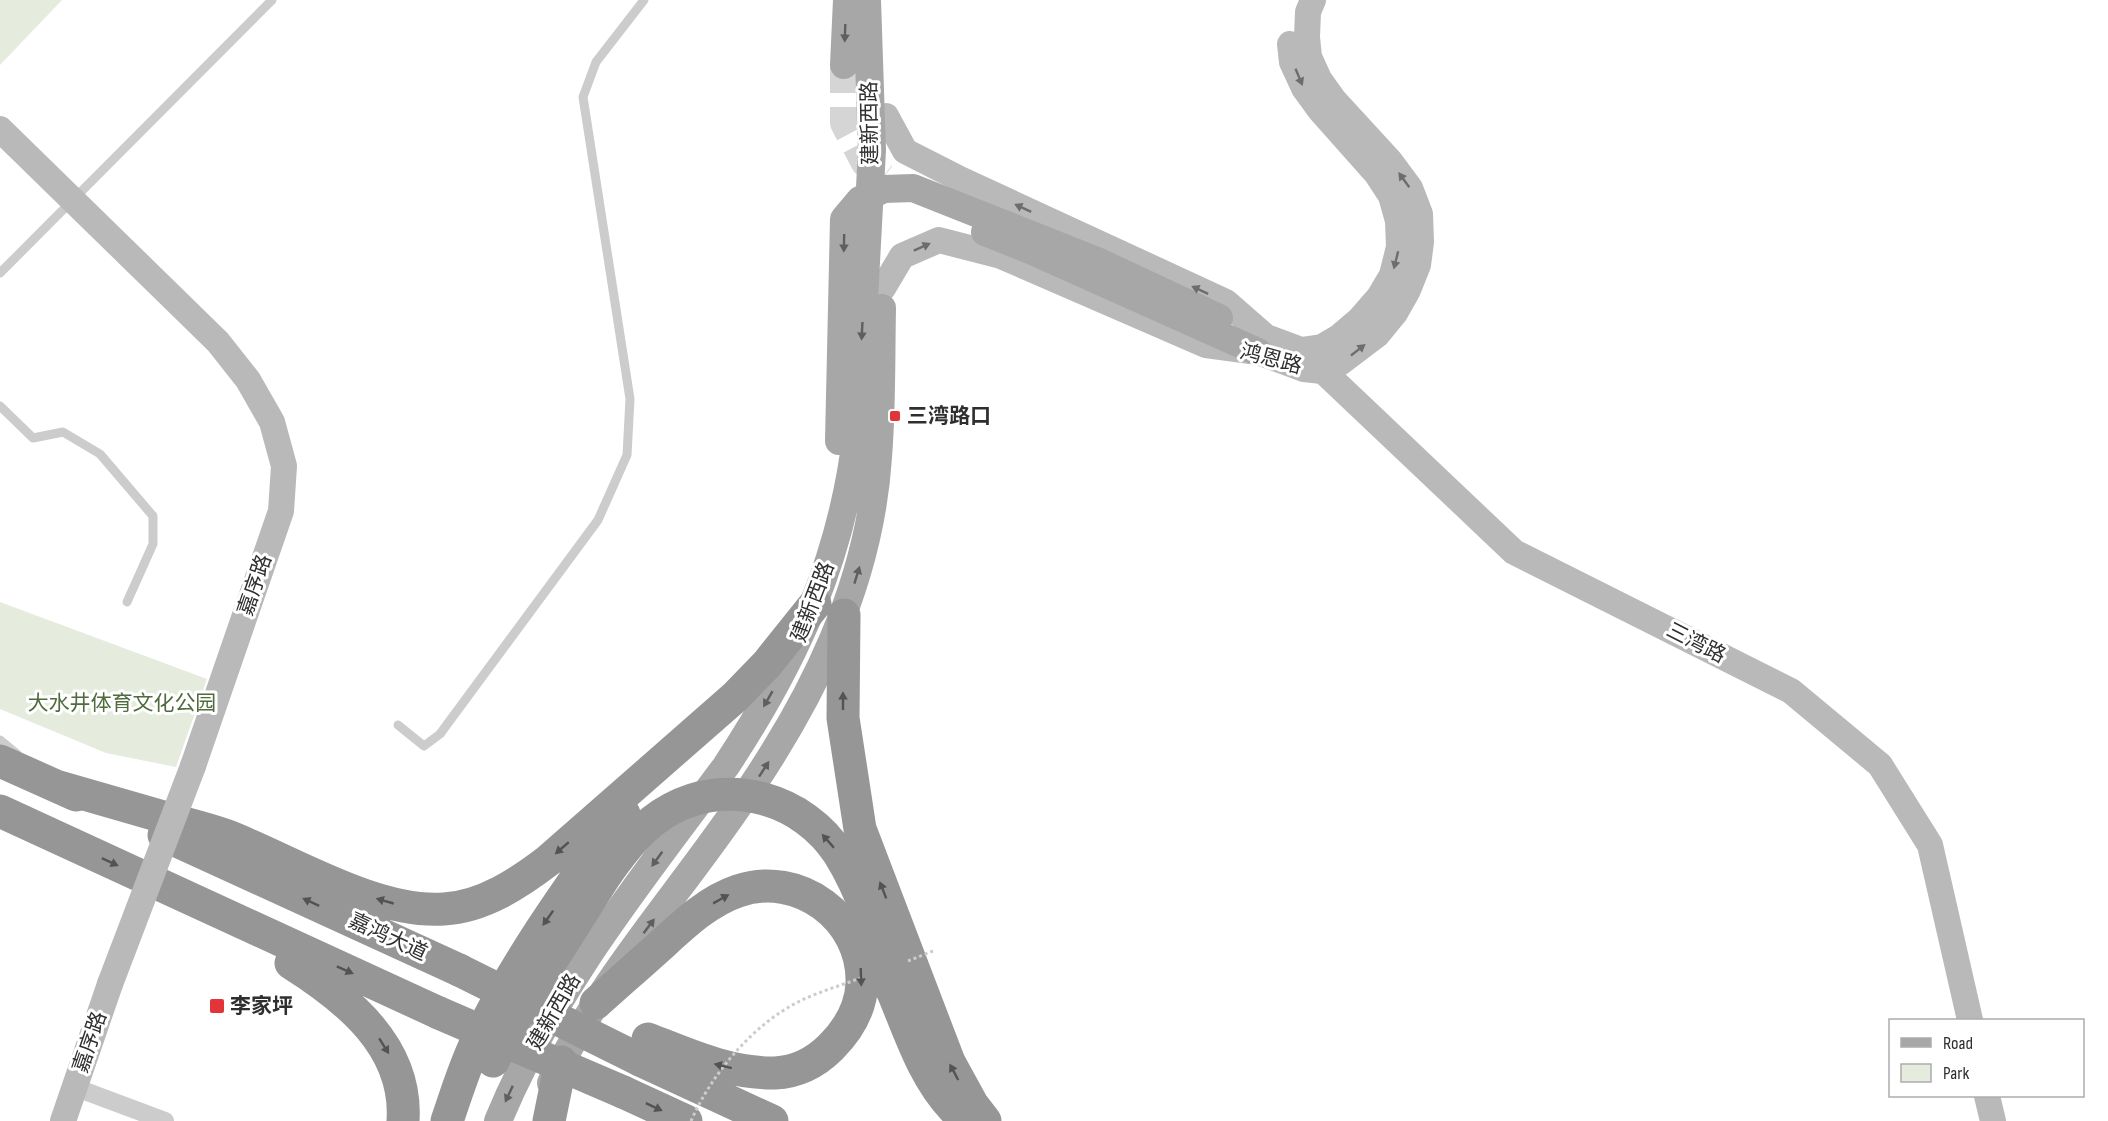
<svg xmlns="http://www.w3.org/2000/svg" width="2108" height="1121" font-family="'Sofia Sans Condensed','Noto Sans SC',sans-serif">
<style>
.green{fill:#e5ecde}
.lines{fill:none;stroke-linecap:round;stroke-linejoin:round}
.primary-tunnel{stroke:#d5d5d5;stroke-width:28;stroke-dasharray:28 14;stroke-linecap:butt}
.lane{stroke:#ccc;stroke-width:9}
.street{stroke:#ccc;stroke-width:18}
.secondary{stroke:#b9b9b9;stroke-width:26}
.primary{stroke:#a7a7a7;stroke-width:28}
.highway{stroke:#969696;stroke-width:33}
.path-bridge{stroke:#ccc;stroke-width:3;stroke-dasharray:3 3;stroke-linecap:butt}
.secondary-bridge{stroke:#b9b9b9;stroke-width:26}
.primary-bridge{stroke:#a7a7a7;stroke-width:28}
.highway-bridge{stroke:#969696;stroke-width:33}
.oneway{fill:#5f5f5f}
.oneway2{fill:#6d6d6d}
.oneway3{fill:#535353}
.poi-dot{fill:#e23539;stroke:#fff;stroke-width:2}
.labels{text-anchor:middle;dominant-baseline:central;stroke-width:6;stroke-linejoin:round;paint-order:stroke}
.street-label{font-size:21px;fill:#2f2f2f;stroke:#fff}
.poi-label{font-size:21px;font-weight:bold;fill:#2f2f2f;stroke:#fff;text-anchor:start}
.park-label{font-size:21px;fill:#506b3d;stroke:#fff}
</style>
<rect width="100%" height="100%" fill="#fff"/>
<path class="green" d="M0,0H62L0,65Z
M0,602L207,679L176,767L106,753L0,709Z"/>
<g class="lines">
<path class="primary-tunnel" d="M844,65V123L865,163L884,177"/>
<path class="lane" d="M0,273L272,0
M0,406L33,438L63,432L100,454L153,516V544L127,602
M398,725L424,746L440,734L598,520L627,455L630,399L583,97L596,62L644,0
M0,740L17,754"/>
<path class="street" d="M74,1087L165,1121"/>
<path class="secondary" d="M886,116L905,151L962,180L1226,302L1266,337L1301,350L1322,347L1339,337L1359,320L1379,297L1392,275L1399,247L1398,221L1391,196L1376,173L1320,110L1304,88L1292,62L1290,44
M0,129L218,342L248,380L272,422L284,466L281,511L193,766
M883,288L902,256L939,240L1001,256L1206,345L1258,352L1304,369L1322,371L1340,363L1377,335L1395,313L1408,290L1418,265L1421,242L1420,214L1410,188L1390,161L1334,100L1319,79L1309,57L1307,37L1308,12L1313,0
M1301,350L1514,552L1791,691L1880,765L1930,845L1970,1020
M1987,1096L1993,1121
M63,1121L110,984"/>
<path class="primary" d="M844,65L847,0
M985,232L1030,250L1258,352
M551,1083C600,980 677,896 741,802C812,700 870,584 878,457C882,408 881,357 882,308
M498,1121C552,990 642,879 726,766C796,660 843,557 857,430L872,150L867,0"/>
<path class="highway" d="M844,615L843,718L860,829L949,1062L972,1104L985,1121
M0,761L76,795
M56,786C95,797 135,809 174,820C193,826 212,830 230,837C293,862 377,914 444,909C483,907 519,883 549,860L735,697L767,664L815,604
M0,811L439,1013
M164,835L459,970
M291,963C348,999 408,1047 403,1121
M892,990C909,1030 923,1077 954,1109
M596,1003C617,984 639,965 660,946C683,925 708,901 738,891C798,870 864,918 862,983C861,1008 848,1030 831,1047C816,1062 797,1072 775,1073C730,1074 689,1055 648,1039
M640,1060L772,1121
M493,1061L512,1023L607,873
M623,1092L686,1121
M447,1121C456,1095 464,1068 476,1043C514,965 563,896 613,826L624,814
M549,1121L561,1062"/>
<path class="path-bridge" d="M908,961L933,951
M691,1121C712,1073 754,1023 802,1000C821,991 843,985 863,977"/>
<path class="secondary-bridge" d="M110,984L193,766"/>
<path class="primary-bridge" d="M839,441L844,219L860,200L884,189L913,188L1097,261L1219,318"/>
<path class="highway-bridge" d="M607,873C625,848 643,824 671,809C729,777 804,799 839,854C865,896 878,943 892,990
M459,970L640,1060
M439,1013L623,1092"/>
</g>
<defs><path id="oneway-solid" d="M-6-.8H1V-3.2L6.5 0L1 3.2V.8H-6Z" transform="scale(1.5)"/></defs>
<g class="oneway">
<use href="#oneway-solid" transform="translate(845 33) rotate(92)"/>
<use href="#oneway-solid" transform="translate(844 243) rotate(91)"/>
<use href="#oneway-solid" transform="translate(862 331) rotate(93)"/>
<use href="#oneway-solid" transform="translate(857 575) rotate(-73)"/>
<use href="#oneway-solid" transform="translate(768 699) rotate(120)"/>
<use href="#oneway-solid" transform="translate(764 769) rotate(-57)"/>
<use href="#oneway-solid" transform="translate(657 859) rotate(126)"/>
<use href="#oneway-solid" transform="translate(649 926) rotate(-53)"/>
<use href="#oneway-solid" transform="translate(509 1094) rotate(115)"/>
</g>
<g class="oneway2">
<use href="#oneway-solid" transform="translate(1299 77) rotate(67)"/>
<use href="#oneway-solid" transform="translate(1404 180) rotate(-126)"/>
<use href="#oneway-solid" transform="translate(1023 208) rotate(-155)"/>
<use href="#oneway-solid" transform="translate(922 247) rotate(-24)"/>
<use href="#oneway-solid" transform="translate(1396 260) rotate(104)"/>
<use href="#oneway-solid" transform="translate(1200 290) rotate(-155)"/>
<use href="#oneway-solid" transform="translate(1358 350) rotate(-38)"/>
</g>
<g class="oneway3">
<use href="#oneway-solid" transform="translate(843 701) rotate(-90)"/>
<use href="#oneway-solid" transform="translate(828 841) rotate(-131)"/>
<use href="#oneway-solid" transform="translate(562 848) rotate(139)"/>
<use href="#oneway-solid" transform="translate(110 862) rotate(25)"/>
<use href="#oneway-solid" transform="translate(883 890) rotate(-111)"/>
<use href="#oneway-solid" transform="translate(721 899) rotate(-29)"/>
<use href="#oneway-solid" transform="translate(385 901) rotate(-164)"/>
<use href="#oneway-solid" transform="translate(311 902) rotate(-155)"/>
<use href="#oneway-solid" transform="translate(548 918) rotate(125)"/>
<use href="#oneway-solid" transform="translate(345 970) rotate(24)"/>
<use href="#oneway-solid" transform="translate(861 977) rotate(88)"/>
<use href="#oneway-solid" transform="translate(384 1046) rotate(58)"/>
<use href="#oneway-solid" transform="translate(723 1066) rotate(-166)"/>
<use href="#oneway-solid" transform="translate(954 1072) rotate(-118)"/>
<use href="#oneway-solid" transform="translate(654 1107) rotate(25)"/>
</g>
<g class="poi-dot">
<rect x="889" y="410" width="12" height="12" rx="3"/>
<rect x="209" y="998" width="16" height="16" rx="3"/>
</g>
<g class="labels">
<g class="street-label">
<text transform="translate(870 123) rotate(-91)">建新西路</text>
<text transform="translate(1271 359) rotate(15)">鸿恩路</text>
<text transform="translate(255 585) rotate(-71)">嘉序路</text>
<text transform="translate(813 602) rotate(-69)">建新西路</text>
<text transform="translate(1696 643) rotate(27)">三湾路</text>
<text transform="translate(388 937) rotate(25)">嘉鸿大道</text>
<text transform="translate(554 1012) rotate(-60)">建新西路</text>
<text transform="translate(90 1042) rotate(-71)">嘉序路</text>
</g>
<g class="poi-label">
<text x="907" y="416">三湾路口</text>
<text x="230" y="1006">李家坪</text>
</g>
<g class="park-label">
<text x="122" y="703">大水井体育文化公园</text>
</g>
</g>
<rect x="1889" y="1019" width="195" height="78" fill="#ffffff" stroke="#acacac" stroke-width="1.5"/>
<rect x="1901" y="1038" width="30" height="9" fill="#a7a7a7" stroke="#acacac" stroke-width="1.5"/>
<text x="1943" y="1049" font-size="18" fill="#2f2f2f">Road</text>
<rect x="1901" y="1064" width="30" height="18" fill="#e5ecde" stroke="#acacac" stroke-width="1.5"/>
<text x="1943" y="1079" font-size="18" fill="#2f2f2f">Park</text>
</svg>
